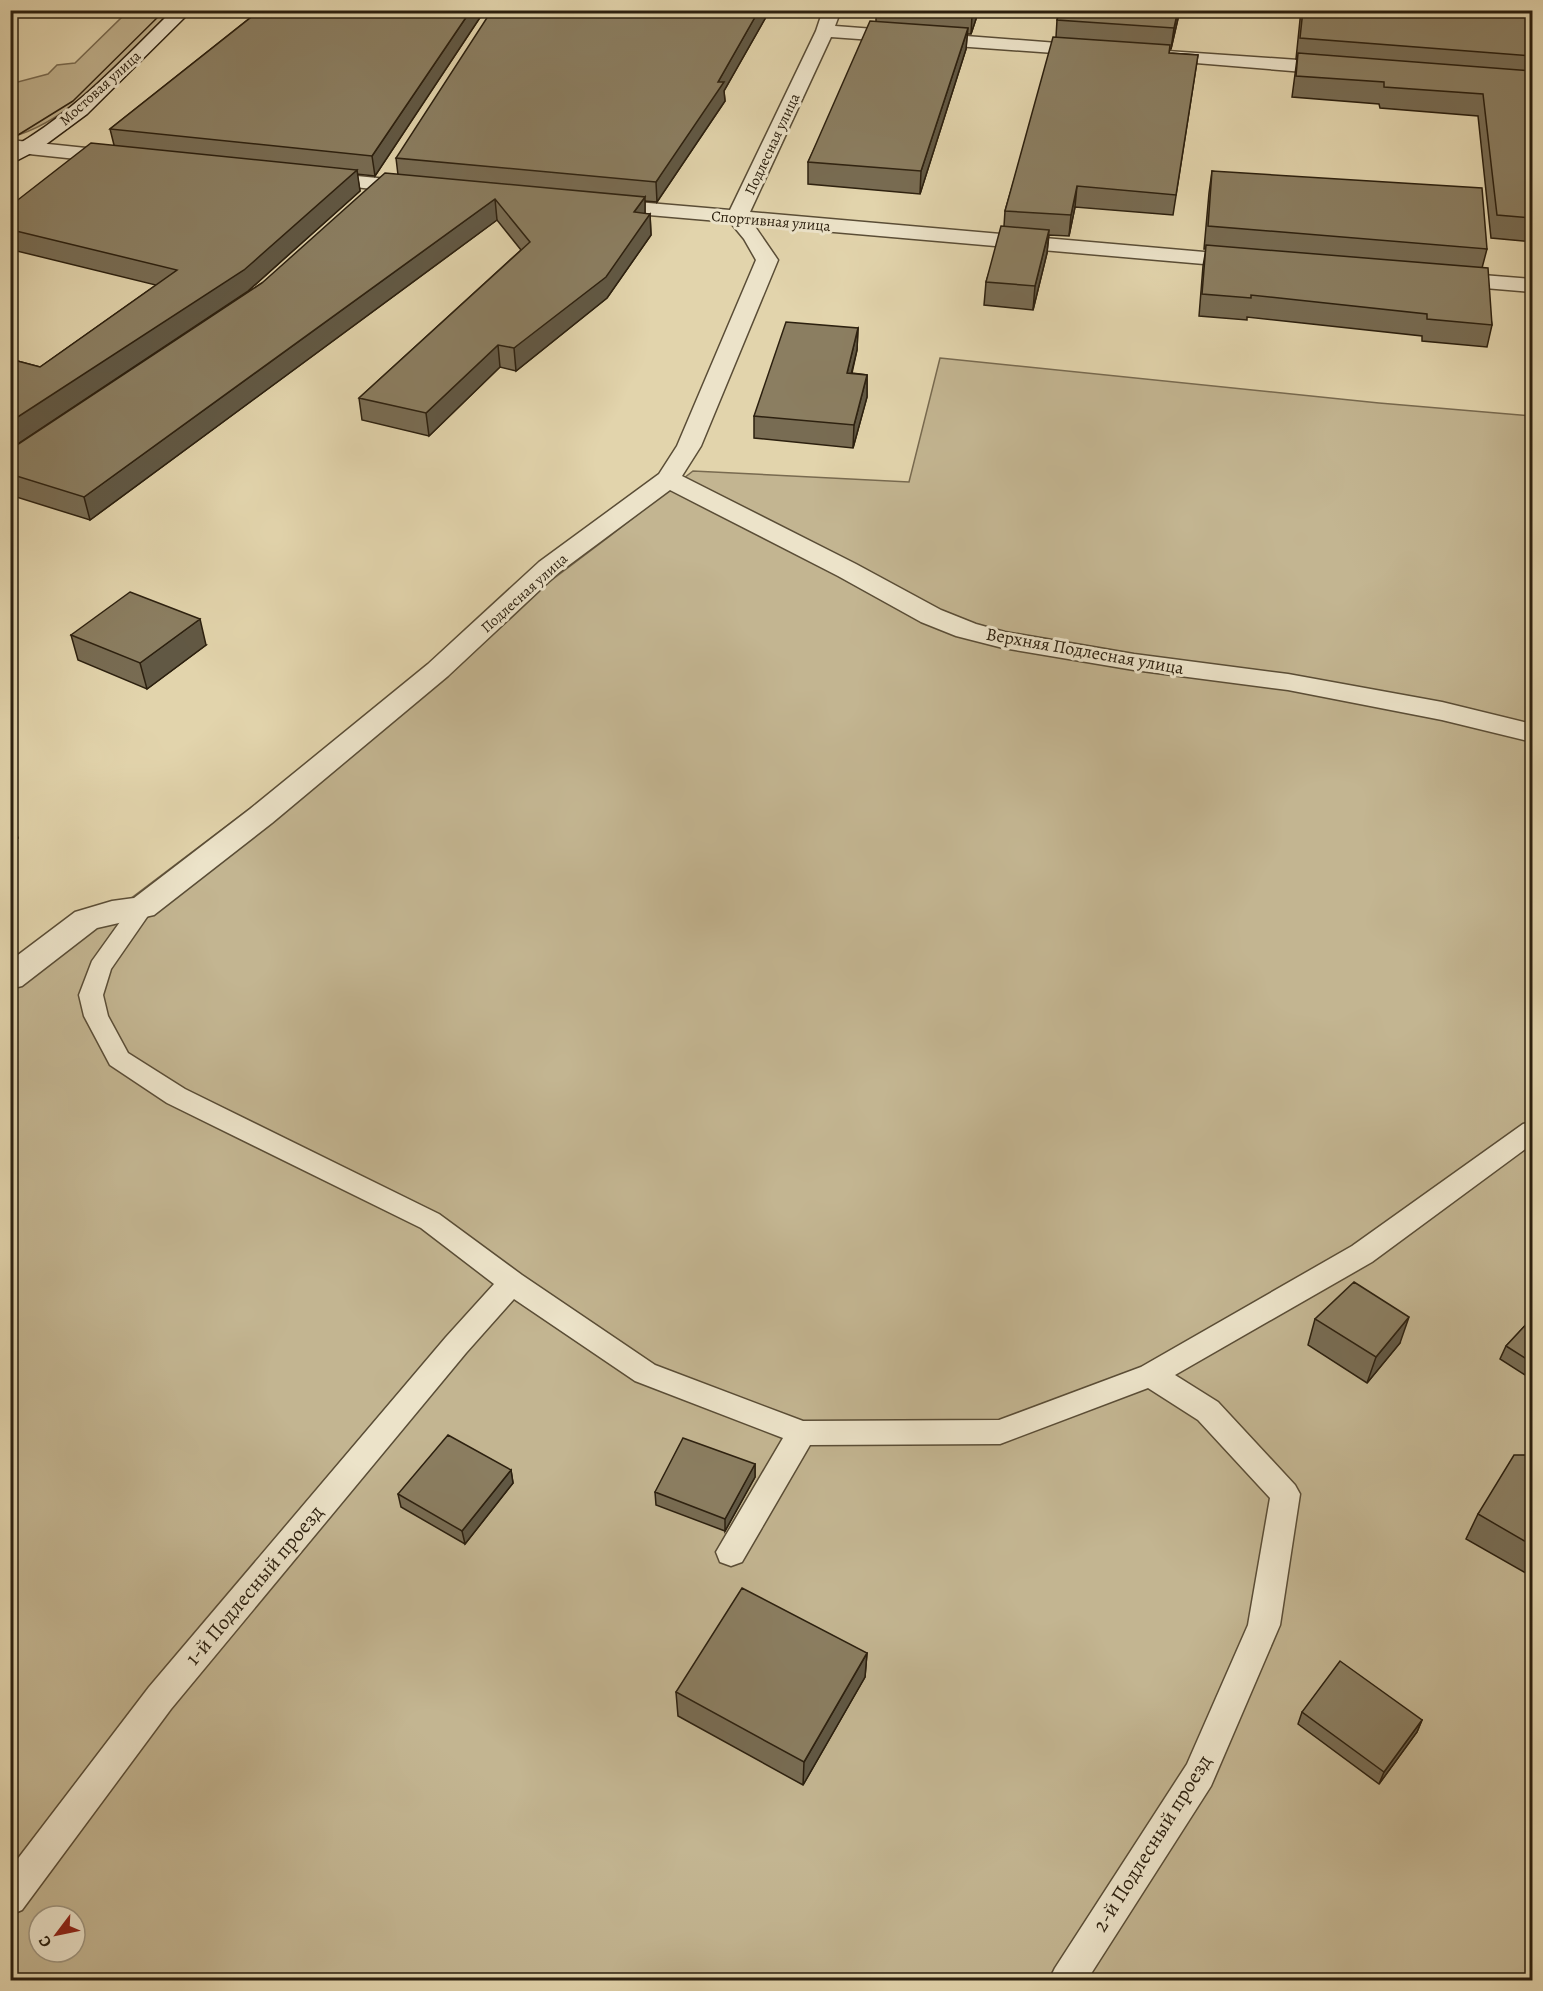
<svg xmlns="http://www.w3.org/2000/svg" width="1543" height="1991" font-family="Alegreya,serif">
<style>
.green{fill:#c3b591;stroke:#786a50;stroke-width:1.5;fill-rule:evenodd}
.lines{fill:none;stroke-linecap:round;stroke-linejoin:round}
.lane-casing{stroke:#5a4d36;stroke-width:3}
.street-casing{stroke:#5a4d36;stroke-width:3}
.secondary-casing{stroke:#2c200f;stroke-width:3}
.lane{fill:#ece3c9;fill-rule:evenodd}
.street{fill:#ece3c9;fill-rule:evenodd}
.secondary{fill:#ece3c9;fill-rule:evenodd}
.tram{stroke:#2c200f;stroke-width:1.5}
.wall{fill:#786c53;stroke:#2c200f;stroke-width:1.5}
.shaded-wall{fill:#615844;stroke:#2c200f;stroke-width:1.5}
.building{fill:#8b7e61;stroke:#2c200f;stroke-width:1.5}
.labels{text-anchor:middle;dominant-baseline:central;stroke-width:6;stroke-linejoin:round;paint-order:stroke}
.far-street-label{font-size:15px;fill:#2c200f;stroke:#ece3c9}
.street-label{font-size:18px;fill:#2c200f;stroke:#ece3c9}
.near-street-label{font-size:21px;fill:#2c200f;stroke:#ece3c9}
</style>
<rect width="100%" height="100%" fill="#e2d4ac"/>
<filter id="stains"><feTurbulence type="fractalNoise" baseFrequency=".00333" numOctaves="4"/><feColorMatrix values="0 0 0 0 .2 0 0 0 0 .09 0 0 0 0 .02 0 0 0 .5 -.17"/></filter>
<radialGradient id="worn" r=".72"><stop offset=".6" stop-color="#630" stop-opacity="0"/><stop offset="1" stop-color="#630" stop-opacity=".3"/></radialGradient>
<path class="green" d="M83,11H171C126,55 73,121 11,137L10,84L48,74L57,65L75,63L124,15Z
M940,358L1379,403L1532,416V1980H11V989L610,536L693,471L909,482ZM39,1916H75V1952H39Z"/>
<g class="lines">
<g class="lane-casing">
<path id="lane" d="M143,899L151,901L154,907L111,969L103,995L108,1016L128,1053L185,1089L439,1214L522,1275L655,1365L803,1421L999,1420L1141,1367L1352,1246L1523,1124L1532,1122V1144L1372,1262L1175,1375L1218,1402L1295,1485L1300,1494L1280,1625L1211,1786L1087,1980H1049L1055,1968L1187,1764L1248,1625L1270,1498L1198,1420L1148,1388L1000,1444L810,1445L742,1562L731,1566L720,1562L716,1552L783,1438L635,1381L514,1299L466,1353L171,1709L22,1910L10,1915V1869L149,1687L446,1337L494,1284L421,1228L167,1103L110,1065L84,1016L79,995L92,961L135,901Z"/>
</g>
<g class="street-casing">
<path id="street" d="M823,10H841L835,26L1096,46L1102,47L1105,51L1102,55L1096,56L831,37L750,212L1250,256L1258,257L1261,262L1258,267L1250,268L754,225L778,260L701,446L682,476L856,564L941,610L976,624L1005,632L1134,654L1288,674L1442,702L1532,724V742L1442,720L1288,690L1134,670L1003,648L956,636L921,622L838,576L670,490L557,574L448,676L272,823L154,915L97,928L22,986L10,989V961L75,912L112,901L134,898L250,809L428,664L539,562L659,474L677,446L756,260L744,239L730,222L602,211L595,209L592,205L595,201L602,199L730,210L816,31Z
M1153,50L1341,63L1348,65L1350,69L1348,73L1341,75L1147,59L1144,55L1147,51Z
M10,140L124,152L131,154L134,158L131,162L124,164L10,152Z
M315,172L419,182L426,184L429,188L426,192L419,194L308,182L305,178L308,174Z
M1445,272L1532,279V292L1437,284L1434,279L1437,274Z"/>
</g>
<g class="secondary-casing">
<path id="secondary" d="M173,10H192L87,114L41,148L10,164V149C73,114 122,60 173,10Z"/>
</g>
<use href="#lane" class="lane"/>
<use href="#street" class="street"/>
<use href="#secondary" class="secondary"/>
<path class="tram" d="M10,140L73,101L165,10"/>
</g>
<path class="wall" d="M260,10H485L375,176L357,174L360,191L248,291L13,447L262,283L398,175L396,158L766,17L724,91L725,101L657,202L645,201V214H650L651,235L607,298L516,371L500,367L429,436L362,420L359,398L521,250L497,220L90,520L10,495V359L40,367L156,285L17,251L10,255V206L114,145L110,129Z
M874,10H979L971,34H967L966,49L920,194L808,184V162L876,22V11Z
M1060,10H1180L1171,49H1170L1169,53L1198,55L1173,215L1075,207L1069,236L1049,235L1047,253L1033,310L984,305L986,282L1004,226L1005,211L1056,37L1057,20Z
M1301,10H1533V242L1491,238L1478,116L1380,108L1379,104L1292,97L1297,59H1296Z
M1212,171L1487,249L1482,268L1492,325L1487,347L1422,341V336L1247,317V320L1199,316L1203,266L1206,249H1204L1209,193Z
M858,328L857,350L852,373L867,375V397L853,448L754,438V416Z
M71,635L206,645L147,689L78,660Z
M1533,1317V1380L1500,1359L1506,1346Z
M1315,1319L1400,1343L1367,1383L1308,1345Z
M1533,1455V1577L1466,1539L1478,1514Z
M755,1464V1477L725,1531L656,1505L655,1492Z
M511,1470L513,1483L465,1544L401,1507L398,1494Z
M867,1653L865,1677L803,1785L678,1716L676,1692Z
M1302,1712L1422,1720L1417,1732L1379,1784L1298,1724Z"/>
<path class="shaded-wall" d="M471,10H485L375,176L372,156Z
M759,10H768L766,17L724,91L725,101L657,202L656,182L718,82Z
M974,10H979L971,34L972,15Z
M1178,10H1180L1171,49L1174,28Z
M968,28L966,49L920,194L921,171Z
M357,170L360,191L248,291L10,449V422Z
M1077,186L1075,207L1069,236L1071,215Z
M645,197V218L634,212Z
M495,199L497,220L90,520L84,497Z
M650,214L651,235L607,298L516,371L514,348Z
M10,230H12L17,251L10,255Z
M1049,230L1047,253L1033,310L1035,286Z
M858,328L857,350L846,395L847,373Z
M498,345L500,367L429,436L426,413Z
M867,375V397L853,448L854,425Z
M200,619L206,645L147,689L140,663Z
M10,815L18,838L10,845Z
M1409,1317L1400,1343L1367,1383L1376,1357Z
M755,1464V1477L725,1531V1519Z
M511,1470L513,1483L465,1544L462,1531Z
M867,1653L865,1677L803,1785L804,1762Z
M1422,1720L1417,1732L1379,1784L1384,1772Z"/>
<path class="building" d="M260,10H471L372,156L110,129Z
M492,10H759L718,82H724L656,182L396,158Z
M907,10H974L972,15Z
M1060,10H1178L1174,28L1057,20Z
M1303,10H1533V56L1300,38Z
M870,21L968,28L921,171L808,162Z
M1053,37L1170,45L1169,53L1198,55L1176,195L1077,186L1071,215L1005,211Z
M1298,53L1533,71V218L1497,215L1483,94L1384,87V82L1296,76Z
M91,143L357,170L244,270L10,422V359L40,367L177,270L12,230H10V206Z
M1212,171L1482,188L1487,249L1208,226Z
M385,173L645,197L634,212L650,214L606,277L514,348L498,345L426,413L359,398L530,242L495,199L84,497L10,474V447H14L262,283Z
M1001,226L1049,230L1035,286L986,282Z
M1206,245L1488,268L1492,325L1427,319V314L1251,295V298L1202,294Z
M786,322L858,328L847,373L867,375L854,425L754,416Z
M130,592L200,619L140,663L71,635Z
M1354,1282L1409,1317L1376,1357L1315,1319Z
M1533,1317V1363L1506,1346Z
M448,1435L511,1470L462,1531L398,1494Z
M683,1438L755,1464L725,1519L655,1492Z
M1514,1455H1533V1546L1478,1514Z
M742,1588L867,1653L804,1762L676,1692Z
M1340,1661L1422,1720L1384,1772L1302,1712Z"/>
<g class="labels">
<g class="far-street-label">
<text transform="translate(100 88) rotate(-42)">Мостовая улица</text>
<text transform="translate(772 144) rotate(-65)">Подлесная улица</text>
<text transform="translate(771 221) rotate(5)">Спортивная улица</text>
<text transform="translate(524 593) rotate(-42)">Подлесная улица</text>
</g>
<g class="street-label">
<text transform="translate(1085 651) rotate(10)">Верхняя Подлесная улица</text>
</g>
<g class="near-street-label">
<text transform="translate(254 1585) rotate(-50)">1-й Подлесный проезд</text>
<text transform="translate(1152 1843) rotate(-58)">2-й Подлесный проезд</text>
</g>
</g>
<rect width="1543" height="1991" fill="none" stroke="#e2d4ac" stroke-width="36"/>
<rect x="12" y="12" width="1519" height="1967" fill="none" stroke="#2c200f" stroke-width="3"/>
<rect x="18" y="18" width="1507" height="1955" fill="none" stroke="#2c200f" stroke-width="1.5"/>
<g transform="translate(57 1934) rotate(238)"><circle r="28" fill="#ece3c9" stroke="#9f957f" stroke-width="1.5"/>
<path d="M0-4.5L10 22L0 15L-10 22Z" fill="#8f2418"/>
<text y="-9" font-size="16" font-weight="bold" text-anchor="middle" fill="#2c200f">С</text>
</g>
<rect width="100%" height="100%" filter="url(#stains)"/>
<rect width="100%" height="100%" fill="url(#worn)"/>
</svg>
